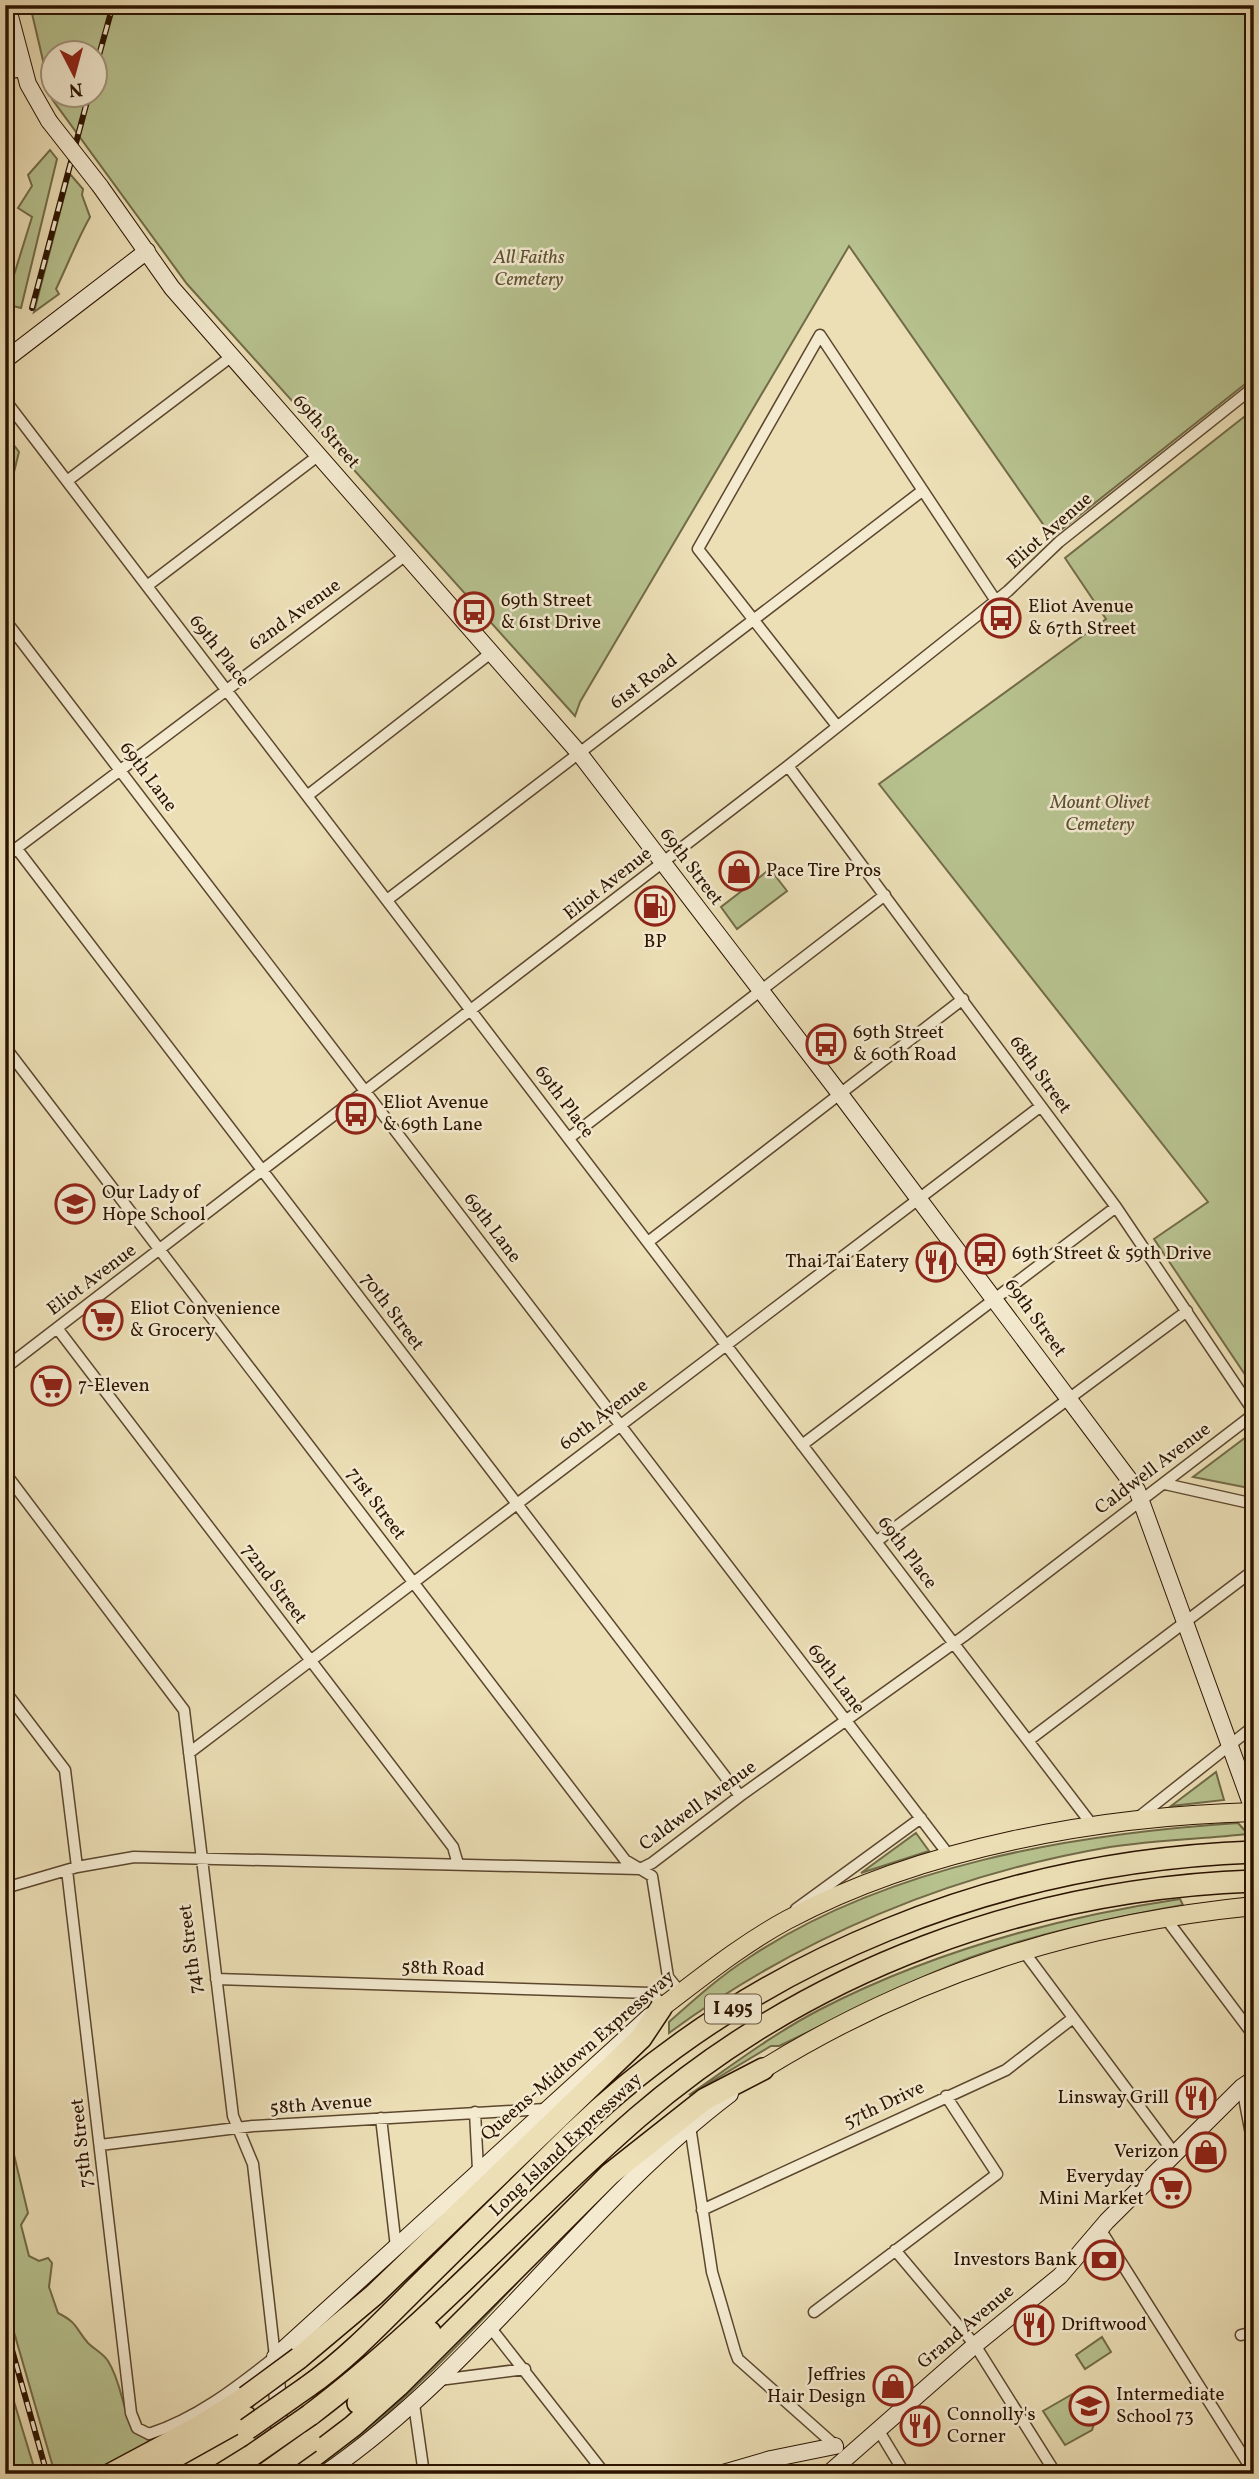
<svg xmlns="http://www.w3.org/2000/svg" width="1259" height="2479" font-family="Vollkorn,serif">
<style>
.green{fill:#b7c28f;stroke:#726b48;stroke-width:2;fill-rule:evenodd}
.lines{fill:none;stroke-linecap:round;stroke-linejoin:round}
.street-casing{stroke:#5c472e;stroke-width:13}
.secondary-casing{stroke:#2c1400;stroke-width:18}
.primary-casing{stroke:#2c1400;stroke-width:20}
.highway-casing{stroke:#2c1400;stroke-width:24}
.street{stroke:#f3ead0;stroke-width:10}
.secondary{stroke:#f3ead0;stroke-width:16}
.primary{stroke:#ecdfb6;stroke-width:18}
.highway{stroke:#ecdfb6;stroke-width:21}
.rail-casing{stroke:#2c1400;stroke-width:6}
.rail{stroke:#f3ead0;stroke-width:3.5;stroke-dasharray:10;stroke-linecap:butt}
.secondary-bridge-casing{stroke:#2c1400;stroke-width:18;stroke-linecap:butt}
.highway-bridge-casing{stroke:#2c1400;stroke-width:24;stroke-linecap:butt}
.secondary-bridge{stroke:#f3ead0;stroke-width:16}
.highway-bridge{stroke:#ecdfb6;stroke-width:21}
.labels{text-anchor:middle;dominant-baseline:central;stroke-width:5;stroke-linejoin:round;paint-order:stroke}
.shield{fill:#f3ead0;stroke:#68543e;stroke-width:2}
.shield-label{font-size:18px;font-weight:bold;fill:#2c1400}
.park-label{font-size:19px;font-style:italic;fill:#5d5132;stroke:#f3ead0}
.street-label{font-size:19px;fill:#2c1400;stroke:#f3ead0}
.poi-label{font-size:19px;fill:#2c1400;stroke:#f3ead0;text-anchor:start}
</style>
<rect width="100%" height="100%" fill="#ecdfb6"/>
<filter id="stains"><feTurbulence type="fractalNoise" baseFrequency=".00286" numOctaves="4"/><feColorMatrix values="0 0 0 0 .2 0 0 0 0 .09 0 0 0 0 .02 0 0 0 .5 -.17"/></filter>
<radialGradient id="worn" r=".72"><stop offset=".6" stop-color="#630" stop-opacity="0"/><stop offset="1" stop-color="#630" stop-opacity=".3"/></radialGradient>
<path class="green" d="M30,5H1254V377L1052,537L849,246L580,702L575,716L187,284L52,99ZM52,52H94V94H52Z
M50,150L57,159L21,308L5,304L32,217L18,208L32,186L28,175Z
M70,174L83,189L82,195L90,217C77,240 68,264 56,289L59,294L34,312Z
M1254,409V1388L1154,1239L1208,1202L879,784L1106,619L1065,558Z
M5,433L19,452L5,508Z
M770,869L787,891L737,929L721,907Z
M1254,1431V1489L1193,1477Z
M1216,1772L1224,1800L1171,1806Z
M1238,1823L1248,1834C1202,1839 1155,1840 1110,1847C951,1874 799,1937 669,2033V2022C694,2000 719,1977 747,1959C887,1865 1073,1834 1238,1823Z
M916,1833L929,1851L861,1873Z
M1180,1899L1183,1905C1111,1918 1038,1933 969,1958C904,1983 842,2016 779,2046H771L689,2095C731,2066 773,2034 819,2010C933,1951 1054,1918 1180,1899Z
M5,2106L11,2122L9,2134L28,2213L21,2225L29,2256L39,2261L48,2258L52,2263L49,2287L58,2313C78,2323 75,2328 88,2343C95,2350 103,2353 108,2361C128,2393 117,2425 155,2444L95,2474H55L5,2301Z
M542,2255C471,2334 399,2408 316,2474H307L395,2403Z
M1102,2337L1111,2352L1085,2369L1076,2355Z
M5,2372L36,2474H5Z
M1076,2392L1094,2424L1092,2430L1065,2445L1043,2411Z"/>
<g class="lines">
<g class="street-casing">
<path id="street" d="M5,45L13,28
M5,72H24
M5,400L1093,1826
M67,481L232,356
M147,586L319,455
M5,620L951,1858
M837,726L698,549L820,335L996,601
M788,766L1116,1207L1254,1412
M307,796L492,652
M17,849L740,1796
M5,857L406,555
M387,900L922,491
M5,1047L625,1860L652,1876L668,1977L681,1993
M569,1138L885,895
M648,1242L963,999
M57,1328L453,1847L458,1864
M5,1368L788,766L1008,591L1059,542L1254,387
M802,1445L1116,1207
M5,1473L184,1710L233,2116L253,2164L275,2357C236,2388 196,2419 149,2434L137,2428L131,2413L67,1870
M1165,1484L1254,1504
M877,1541L1187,1311
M5,1691L65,1770L77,1867
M1029,1740L1254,1570
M189,1753L1041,1106
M1135,1820L1254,1726
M5,1888L77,1867L134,1857L640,1869L652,1863L740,1796L964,1636L1254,1414
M796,1909L921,1818
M1164,1916L1254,2036
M1022,1949L1174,2153
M216,1979L650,1993L664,2005
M1242,2087L1254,2150
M475,2112L478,2170
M381,2118L396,2247
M690,2126L712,2272L735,2351L738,2359L838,2448
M100,2145L253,2126L545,2109
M702,2210L1006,2070L1073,2018
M1100,2229L1254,2473
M895,2250L975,2345L1056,2474
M814,2312L997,2174L946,2096
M490,2327L605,2474
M1241,2335L1254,2332
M439,2380L525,2369
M414,2404L424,2474
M879,2431L905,2474"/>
</g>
<g class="secondary-casing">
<path id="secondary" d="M7,5L28,84L49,121
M100,186L172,288L579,753L840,1094L1137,1490L1254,1812
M5,360L147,251
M282,2471L275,2357L650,2016
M324,2474C479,2368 582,2206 730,2094
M720,2474L771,2459L835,2446
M828,2474L975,2345L1060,2276L1107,2221L1242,2087L1254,2079"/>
</g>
<g class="primary-casing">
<path id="primary" d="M661,2008C702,1977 741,1945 787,1920C924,1847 1100,1816 1254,1812
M763,2069C917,1974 1074,1924 1254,1906"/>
</g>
<g class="highway-casing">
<path id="highway" d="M299,2358L374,2295L641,2038L661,2008
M307,2387C347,2359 381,2323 416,2288C468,2237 520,2185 572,2134C756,1957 1000,1861 1254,1852
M358,2403L430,2332
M310,2415C428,2326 526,2214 638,2117C810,1969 1027,1889 1254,1881
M111,2474L197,2428L246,2397
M144,2474L246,2417
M222,2474L251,2456
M290,2474L353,2426L398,2386L610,2174L705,2099L763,2069"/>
</g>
<use href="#street" class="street"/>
<use href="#secondary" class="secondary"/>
<use href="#primary" class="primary"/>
<use href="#highway" class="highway"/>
<g class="rail-casing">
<path id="rail" d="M94,73L113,5
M32,308L89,94
M5,2325L47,2474"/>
</g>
<use href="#rail" class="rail"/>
<g class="secondary-bridge-casing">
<path id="secondary-bridge" d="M49,121L100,186"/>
</g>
<g class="highway-bridge-casing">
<path id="highway-bridge" d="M246,2397L299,2358
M247,2429L307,2387
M251,2456L310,2415
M265,2474L310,2442"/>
</g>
<use href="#secondary-bridge" class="secondary-bridge"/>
<use href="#highway-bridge" class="highway-bridge"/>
</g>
<defs>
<g id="bus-ring" transform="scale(2.0125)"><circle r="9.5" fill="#f3ead0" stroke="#8f2418" stroke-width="1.5"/><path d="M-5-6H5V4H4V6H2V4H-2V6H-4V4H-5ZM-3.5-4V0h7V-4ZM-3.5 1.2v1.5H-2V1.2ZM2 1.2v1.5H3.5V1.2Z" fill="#8f2418"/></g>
<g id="shop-ring" transform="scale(2.0125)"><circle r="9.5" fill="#f3ead0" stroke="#8f2418" stroke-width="1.5"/><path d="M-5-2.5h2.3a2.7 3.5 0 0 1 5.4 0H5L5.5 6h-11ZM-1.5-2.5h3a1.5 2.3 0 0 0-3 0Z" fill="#8f2418"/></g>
<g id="fuel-ring" transform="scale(2.0125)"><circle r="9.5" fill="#f3ead0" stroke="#8f2418" stroke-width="1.5"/><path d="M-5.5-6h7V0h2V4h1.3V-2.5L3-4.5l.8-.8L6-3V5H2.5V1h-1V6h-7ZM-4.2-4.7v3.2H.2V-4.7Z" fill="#8f2418"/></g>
<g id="school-ring" transform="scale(2.0125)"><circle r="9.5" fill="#f3ead0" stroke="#8f2418" stroke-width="1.5"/><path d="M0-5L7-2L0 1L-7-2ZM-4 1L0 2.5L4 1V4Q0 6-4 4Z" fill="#8f2418"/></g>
<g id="restaurant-ring" transform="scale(2.0125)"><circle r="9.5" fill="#f3ead0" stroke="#8f2418" stroke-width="1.5"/><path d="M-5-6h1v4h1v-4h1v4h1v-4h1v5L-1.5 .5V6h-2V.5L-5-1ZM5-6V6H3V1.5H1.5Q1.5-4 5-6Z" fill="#8f2418"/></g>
<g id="supermarket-ring" transform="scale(2.0125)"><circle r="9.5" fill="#f3ead0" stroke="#8f2418" stroke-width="1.5"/><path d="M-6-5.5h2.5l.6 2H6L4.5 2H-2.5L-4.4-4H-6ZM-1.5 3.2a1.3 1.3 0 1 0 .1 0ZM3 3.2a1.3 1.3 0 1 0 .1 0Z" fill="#8f2418"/></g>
<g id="bank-ring" transform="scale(2.0125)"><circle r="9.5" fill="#f3ead0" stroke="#8f2418" stroke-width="1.5"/><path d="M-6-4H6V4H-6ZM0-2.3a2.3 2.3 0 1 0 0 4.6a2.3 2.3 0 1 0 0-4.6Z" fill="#8f2418"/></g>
</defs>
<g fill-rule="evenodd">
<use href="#bus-ring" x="474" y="612"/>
<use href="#bus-ring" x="1001" y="618"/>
<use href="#shop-ring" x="739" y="871"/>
<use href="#fuel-ring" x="655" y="906"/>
<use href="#bus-ring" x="826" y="1044"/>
<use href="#bus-ring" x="356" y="1114"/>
<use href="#school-ring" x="75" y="1204"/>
<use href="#bus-ring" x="985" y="1254"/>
<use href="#restaurant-ring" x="936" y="1262"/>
<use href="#supermarket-ring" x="103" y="1320"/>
<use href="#supermarket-ring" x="51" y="1386"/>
<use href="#restaurant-ring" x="1196" y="2098"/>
<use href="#shop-ring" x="1206" y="2152"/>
<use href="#supermarket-ring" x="1171" y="2188"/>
<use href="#bank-ring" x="1104" y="2260"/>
<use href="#restaurant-ring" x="1034" y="2325"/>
<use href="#shop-ring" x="893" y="2386"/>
<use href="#school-ring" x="1089" y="2406"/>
<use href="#restaurant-ring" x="920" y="2426"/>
</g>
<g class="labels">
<rect class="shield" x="705" y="1994.5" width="56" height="29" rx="5"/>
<g class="shield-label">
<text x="733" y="2009">I 495</text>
</g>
<g class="park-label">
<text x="529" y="258">All Faiths<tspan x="529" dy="22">Cemetery</tspan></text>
<text x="1100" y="803">Mount Olivet<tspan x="1100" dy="22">Cemetery</tspan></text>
</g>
<g class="street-label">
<text transform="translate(326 432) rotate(49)">69th Street</text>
<text transform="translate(1050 531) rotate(-41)">Eliot Avenue</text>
<text transform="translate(295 615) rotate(-36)">62nd Avenue</text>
<text transform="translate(219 651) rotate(52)">69th Place</text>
<text transform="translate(644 682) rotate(-37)">61st Road</text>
<text transform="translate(148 777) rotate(53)">69th Lane</text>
<text transform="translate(691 867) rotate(53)">69th Street</text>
<text transform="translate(608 884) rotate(-38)">Eliot Avenue</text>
<text transform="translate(1040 1075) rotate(54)">68th Street</text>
<text transform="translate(564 1102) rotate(53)">69th Place</text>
<text transform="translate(492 1228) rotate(53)">69th Lane</text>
<text transform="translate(92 1280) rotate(-37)">Eliot Avenue</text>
<text transform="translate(392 1312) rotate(53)">70th Street</text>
<text transform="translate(1035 1318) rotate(54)">69th Street</text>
<text transform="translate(604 1415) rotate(-37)">60th Avenue</text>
<text transform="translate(1153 1469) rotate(-37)">Caldwell Avenue</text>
<text transform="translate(376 1504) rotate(53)">71st Street</text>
<text transform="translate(907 1553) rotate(53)">69th Place</text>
<text transform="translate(274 1584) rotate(53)">72nd Street</text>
<text transform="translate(836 1679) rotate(53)">69th Lane</text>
<text transform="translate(698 1806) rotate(-36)">Caldwell Avenue</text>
<text transform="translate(191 1949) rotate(-97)">74th Street</text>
<text transform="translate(443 1969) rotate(2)">58th Road</text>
<text transform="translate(578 2056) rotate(-41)">Queens-Midtown Expressway</text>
<text transform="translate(321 2105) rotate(-4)">58th Avenue</text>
<text transform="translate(884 2105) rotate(-25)">57th Drive</text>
<text transform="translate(82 2143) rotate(-96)">75th Street</text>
<text transform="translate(566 2145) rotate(-43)">Long Island Expressway</text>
<text transform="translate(966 2327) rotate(-40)">Grand Avenue</text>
</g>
<g class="poi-label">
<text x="501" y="601">69th Street<tspan x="501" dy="22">&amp; 61st Drive</tspan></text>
<text x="1028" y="607">Eliot Avenue<tspan x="1028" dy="22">&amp; 67th Street</tspan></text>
<text x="766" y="871">Pace Tire Pros</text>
<text x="655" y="942" text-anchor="middle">BP</text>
<text x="853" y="1033">69th Street<tspan x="853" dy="22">&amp; 60th Road</tspan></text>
<text x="383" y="1103">Eliot Avenue<tspan x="383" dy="22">&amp; 69th Lane</tspan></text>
<text x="102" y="1193">Our Lady of<tspan x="102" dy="22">Hope School</tspan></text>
<text x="1012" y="1254">69th Street &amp; 59th Drive</text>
<text x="909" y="1262" text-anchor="end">Thai Tai Eatery</text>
<text x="130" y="1309">Eliot Convenience<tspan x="130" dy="22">&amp; Grocery</tspan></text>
<text x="78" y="1386">7-Eleven</text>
<text x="1169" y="2098" text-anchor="end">Linsway Grill</text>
<text x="1179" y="2152" text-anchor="end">Verizon</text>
<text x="1144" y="2177" text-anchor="end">Everyday<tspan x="1144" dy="22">Mini Market</tspan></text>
<text x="1077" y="2260" text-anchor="end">Investors Bank</text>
<text x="1061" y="2325">Driftwood</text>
<text x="866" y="2375" text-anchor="end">Jeffries<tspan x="866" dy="22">Hair Design</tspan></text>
<text x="1116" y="2395">Intermediate<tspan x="1116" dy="22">School 73</tspan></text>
<text x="947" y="2415">Connolly's<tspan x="947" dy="22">Corner</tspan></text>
</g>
</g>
<rect width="1259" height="2479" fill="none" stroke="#ecdfb6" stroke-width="28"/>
<rect x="7" y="7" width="1245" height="2465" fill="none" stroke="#2c1400" stroke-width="3.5"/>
<rect x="14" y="14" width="1231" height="2451" fill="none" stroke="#2c1400" stroke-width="2"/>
<g transform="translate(74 74) rotate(174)"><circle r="33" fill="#f3ead0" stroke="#a3947d" stroke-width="2"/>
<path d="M0-5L12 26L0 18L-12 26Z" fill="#8f2418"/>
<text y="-10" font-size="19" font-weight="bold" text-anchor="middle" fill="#2c1400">N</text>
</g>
<rect width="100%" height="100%" filter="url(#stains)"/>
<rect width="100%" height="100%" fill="url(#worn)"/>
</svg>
